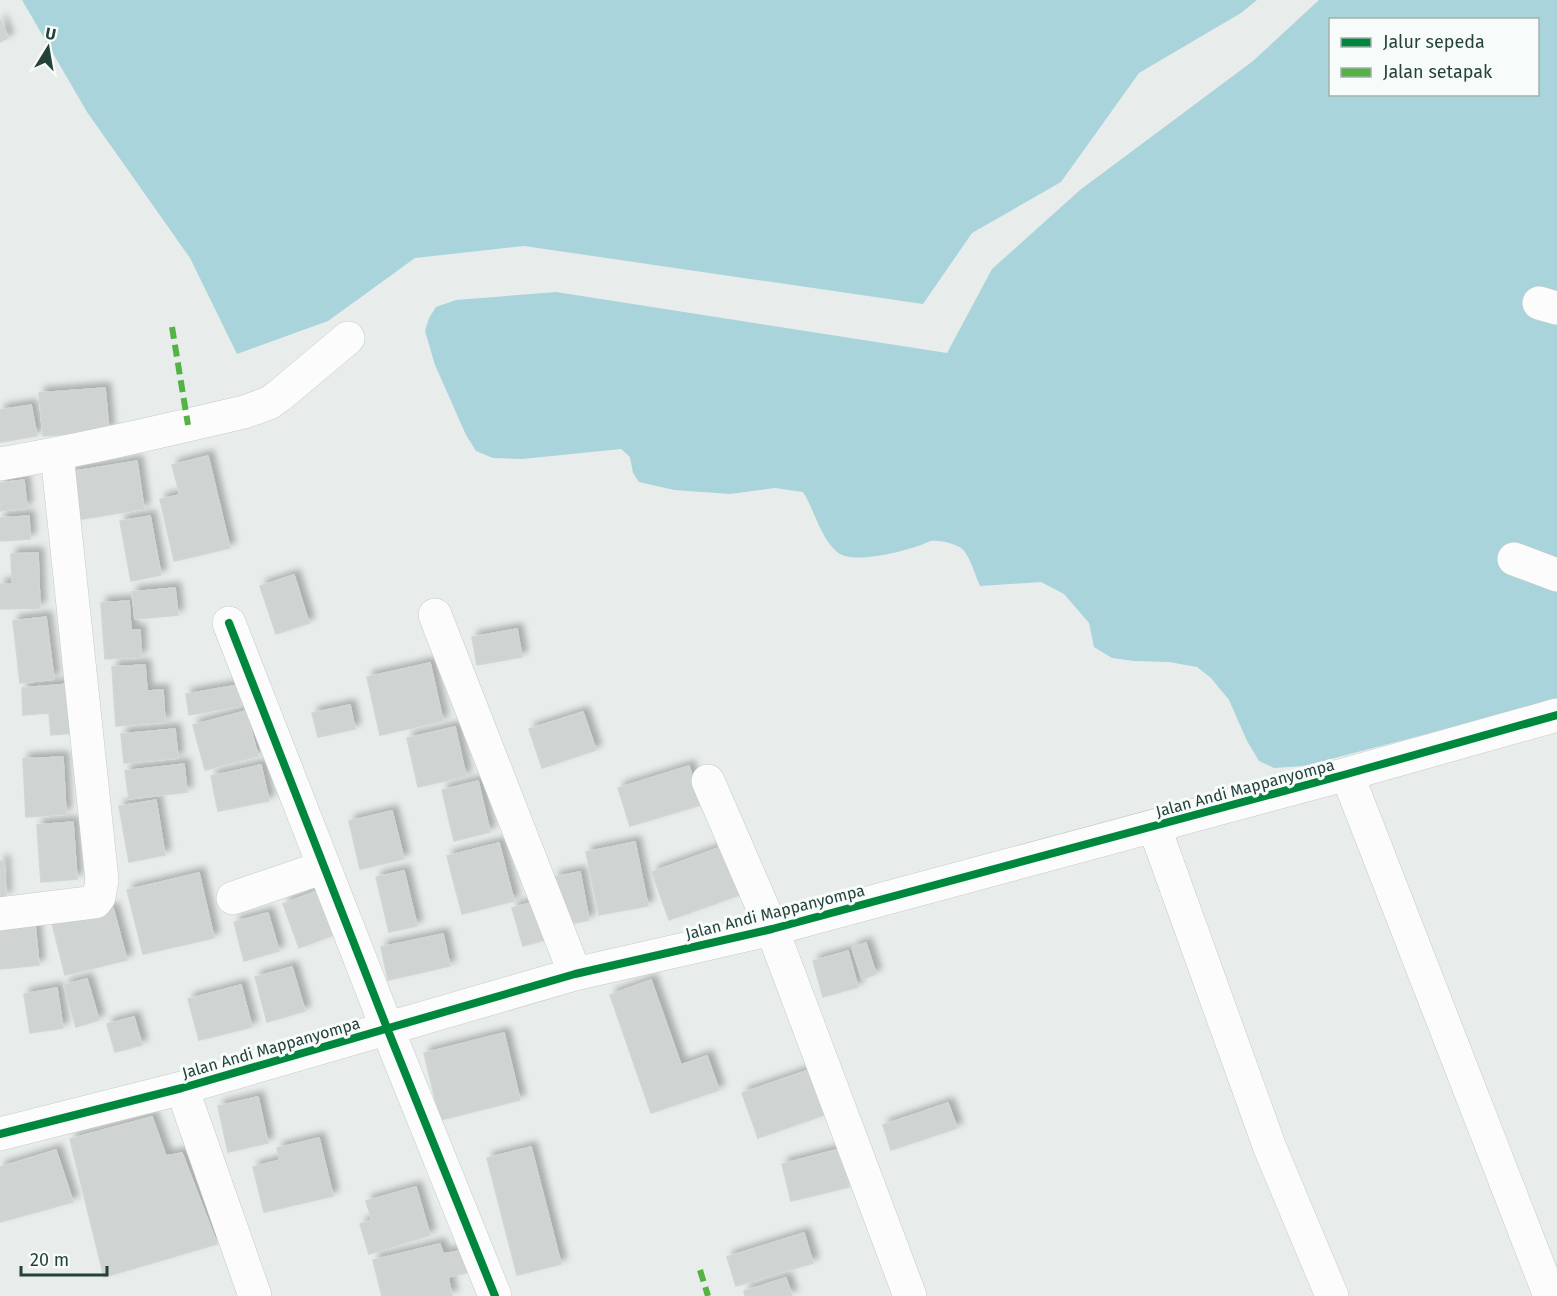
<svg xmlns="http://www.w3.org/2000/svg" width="1557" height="1296" font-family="'Fira Sans',sans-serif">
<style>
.water{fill:#a9d4db;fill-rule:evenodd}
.building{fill:#cfd4d2;stroke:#d1d6d4;stroke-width:1.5;filter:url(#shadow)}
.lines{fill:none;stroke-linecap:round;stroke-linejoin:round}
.minor-casing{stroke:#c5cac8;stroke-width:34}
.minor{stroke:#fcfcfc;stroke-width:33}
.quiet{stroke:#55b346;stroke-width:6;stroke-dasharray:12 6;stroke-linecap:butt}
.cycleway-casing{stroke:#f7fbf9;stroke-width:11}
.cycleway{stroke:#00873e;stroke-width:8}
.labels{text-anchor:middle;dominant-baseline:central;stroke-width:6;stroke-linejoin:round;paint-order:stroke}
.street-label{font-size:16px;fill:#24423a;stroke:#f7fbf9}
</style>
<defs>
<filter id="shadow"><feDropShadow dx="5.5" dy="-5.5" stdDeviation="3" flood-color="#0004"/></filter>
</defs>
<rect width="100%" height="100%" fill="#e8edeb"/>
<path class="water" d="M22,0H1257L1241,13L1139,73L1061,182L972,233L923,304L524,246L415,258L328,321L237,354L190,258L87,112Z
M1319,0H1557V700L1304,766L1274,768L1259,761L1247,741L1229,700L1211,678L1197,667L1169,662L1134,661L1112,658L1094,647L1089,623L1064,594L1041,582L980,586C975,575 972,562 965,552C960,544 940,540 931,541C927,542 922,545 918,546C900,552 852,565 837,552C820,537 815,511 803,492L775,488L730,494L674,490L639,482L633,473L630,457L621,449L522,459L493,458L476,451L466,435L435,365L425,331L429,318L436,307L456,300L556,292L947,353L992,269L1080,190L1253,61ZM1330,20H1538V94H1330Z"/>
<path class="building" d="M0,19L8,38L0,42Z
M105,388L109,431L43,436L39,393Z
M31,405L37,436L0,442V410Z
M208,456L230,548L174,561L160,499L180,495L172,465Z
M137,461L144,509L77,520L69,472Z
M24,480L27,508L0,511V483Z
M29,516L30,539L0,541V518Z
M150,516L161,575L131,581L120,521Z
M38,553L40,608L0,609V584H12L11,554Z
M294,575L309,623L276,634L260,586Z
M175,588L178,615L135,619L132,592Z
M129,601L131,630H140L141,657L105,659L101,603Z
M46,617L54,679L20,683L13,621Z
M517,629L522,657L477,665L472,637Z
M430,663L443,721L380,735L367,677Z
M145,665L147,691L163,690L165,722L116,726L112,667Z
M69,684L73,733L51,735L49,713L23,715L22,688Z
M238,685L241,706L189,715L186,694Z
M350,705L355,729L318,737L312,713Z
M246,711L258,756L205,770L193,725Z
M583,712L596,750L542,768L529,729Z
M455,727L466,776L418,787L407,738Z
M175,729L178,758L124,763L121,734Z
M63,757L66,814L26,817L23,759Z
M184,764L187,792L129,799L125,771Z
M261,765L269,801L218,811L211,776Z
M689,766L701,805L630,826L618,788Z
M478,781L490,832L454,841L442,790Z
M156,800L165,855L129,862L119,806Z
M392,811L404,859L360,869L349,821Z
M73,822L77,879L41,882L37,825Z
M635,842L648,906L599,915L586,852Z
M499,843L514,901L462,914L447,856Z
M727,845L745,893L669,920L652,872Z
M0,861H4L6,897H0Z
M404,871L417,926L389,932L376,877Z
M580,872L589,920L564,925L554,877Z
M199,873L214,938L143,954L127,890Z
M320,890L336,934L299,948L283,904Z
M541,900L552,938L523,946L512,908Z
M113,908L127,960L65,975L52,923Z
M268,913L279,951L244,961L234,922Z
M35,924L39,965L0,969V928Z
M443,934L450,966L388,980L381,947Z
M866,943L876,974L862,979L852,948Z
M848,951L858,987L823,997L813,961Z
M292,967L305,1011L267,1022L255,977Z
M87,979L99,1020L76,1027L64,985Z
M651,980L681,1065L707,1056L719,1090L651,1113L610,995Z
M241,985L252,1027L199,1040L188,999Z
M57,988L63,1028L30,1033L24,994Z
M134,1017L142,1045L115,1052L107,1024Z
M504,1033L520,1100L440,1120L424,1053Z
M809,1070L824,1115L758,1138L742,1093Z
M258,1097L268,1143L228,1152L218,1106Z
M948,1103L957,1128L891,1150L883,1125Z
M152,1117L166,1156L182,1153L217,1244L104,1277L70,1139Z
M319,1138L333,1196L264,1212L253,1167L280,1160L277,1148Z
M531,1147L561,1264L517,1275L487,1158Z
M840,1149L849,1187L791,1201L782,1164Z
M56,1150L73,1202L0,1222V1167Z
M416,1187L430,1235L369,1254L360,1224L372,1220L366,1201Z
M804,1233L813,1263L736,1286L727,1257Z
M440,1244L443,1254L464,1250L469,1272L448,1277L452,1296H382L373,1260Z
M786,1278L792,1296H745L744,1291Z"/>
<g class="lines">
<g class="minor-casing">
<path id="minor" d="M1539,303L1557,308
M0,464C82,450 163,431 244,412L269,403L279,396L348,338
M1514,559L1557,575
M435,615L575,974
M229,623L387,1028L495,1296
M1347,774L1550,1296
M708,781L772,929L910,1296
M1154,826L1270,1148L1332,1296
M233,898L324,867
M0,914L95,902L99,897L102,880L57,454
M182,1088L255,1296
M0,1134L182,1088L575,974L772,929L1347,774L1557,715"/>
</g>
<use href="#minor" class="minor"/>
<path class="quiet" d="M172,327L188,425
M700,1270L708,1296"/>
<g class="cycleway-casing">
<path id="cycleway" d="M229,623L387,1028L495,1296
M0,1134L182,1088L575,974L772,929L1347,774L1557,715"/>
</g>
<use href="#cycleway" class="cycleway"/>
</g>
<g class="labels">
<g class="street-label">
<text transform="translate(1245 788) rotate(-15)">Jalan Andi Mappanyompa</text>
<text transform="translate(775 912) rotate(-14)">Jalan Andi Mappanyompa</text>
<text transform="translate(271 1048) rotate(-16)">Jalan Andi Mappanyompa</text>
</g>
</g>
<rect x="1329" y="18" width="210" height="78" fill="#f7fbf9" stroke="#a3b1ad" stroke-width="1.5"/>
<rect x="1341" y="38" width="30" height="9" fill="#00873e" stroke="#a3b1ad" stroke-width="1.5"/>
<text x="1383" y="48" font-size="18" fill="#24423a">Jalur sepeda</text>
<rect x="1341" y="68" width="30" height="9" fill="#55b346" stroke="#a3b1ad" stroke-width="1.5"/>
<text x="1383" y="78" font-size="18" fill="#24423a">Jalan setapak</text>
<g transform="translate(48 48) rotate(11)" stroke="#f7fbf9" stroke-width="4.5" paint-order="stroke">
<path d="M0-4.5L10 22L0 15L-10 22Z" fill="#24423a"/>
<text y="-9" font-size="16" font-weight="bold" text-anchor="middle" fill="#24423a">U</text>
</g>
<path d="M21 1266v9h86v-9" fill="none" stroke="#24423a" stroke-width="3"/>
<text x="30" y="1266" font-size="18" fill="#24423a" stroke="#f7fbf9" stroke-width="4.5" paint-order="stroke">20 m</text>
</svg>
